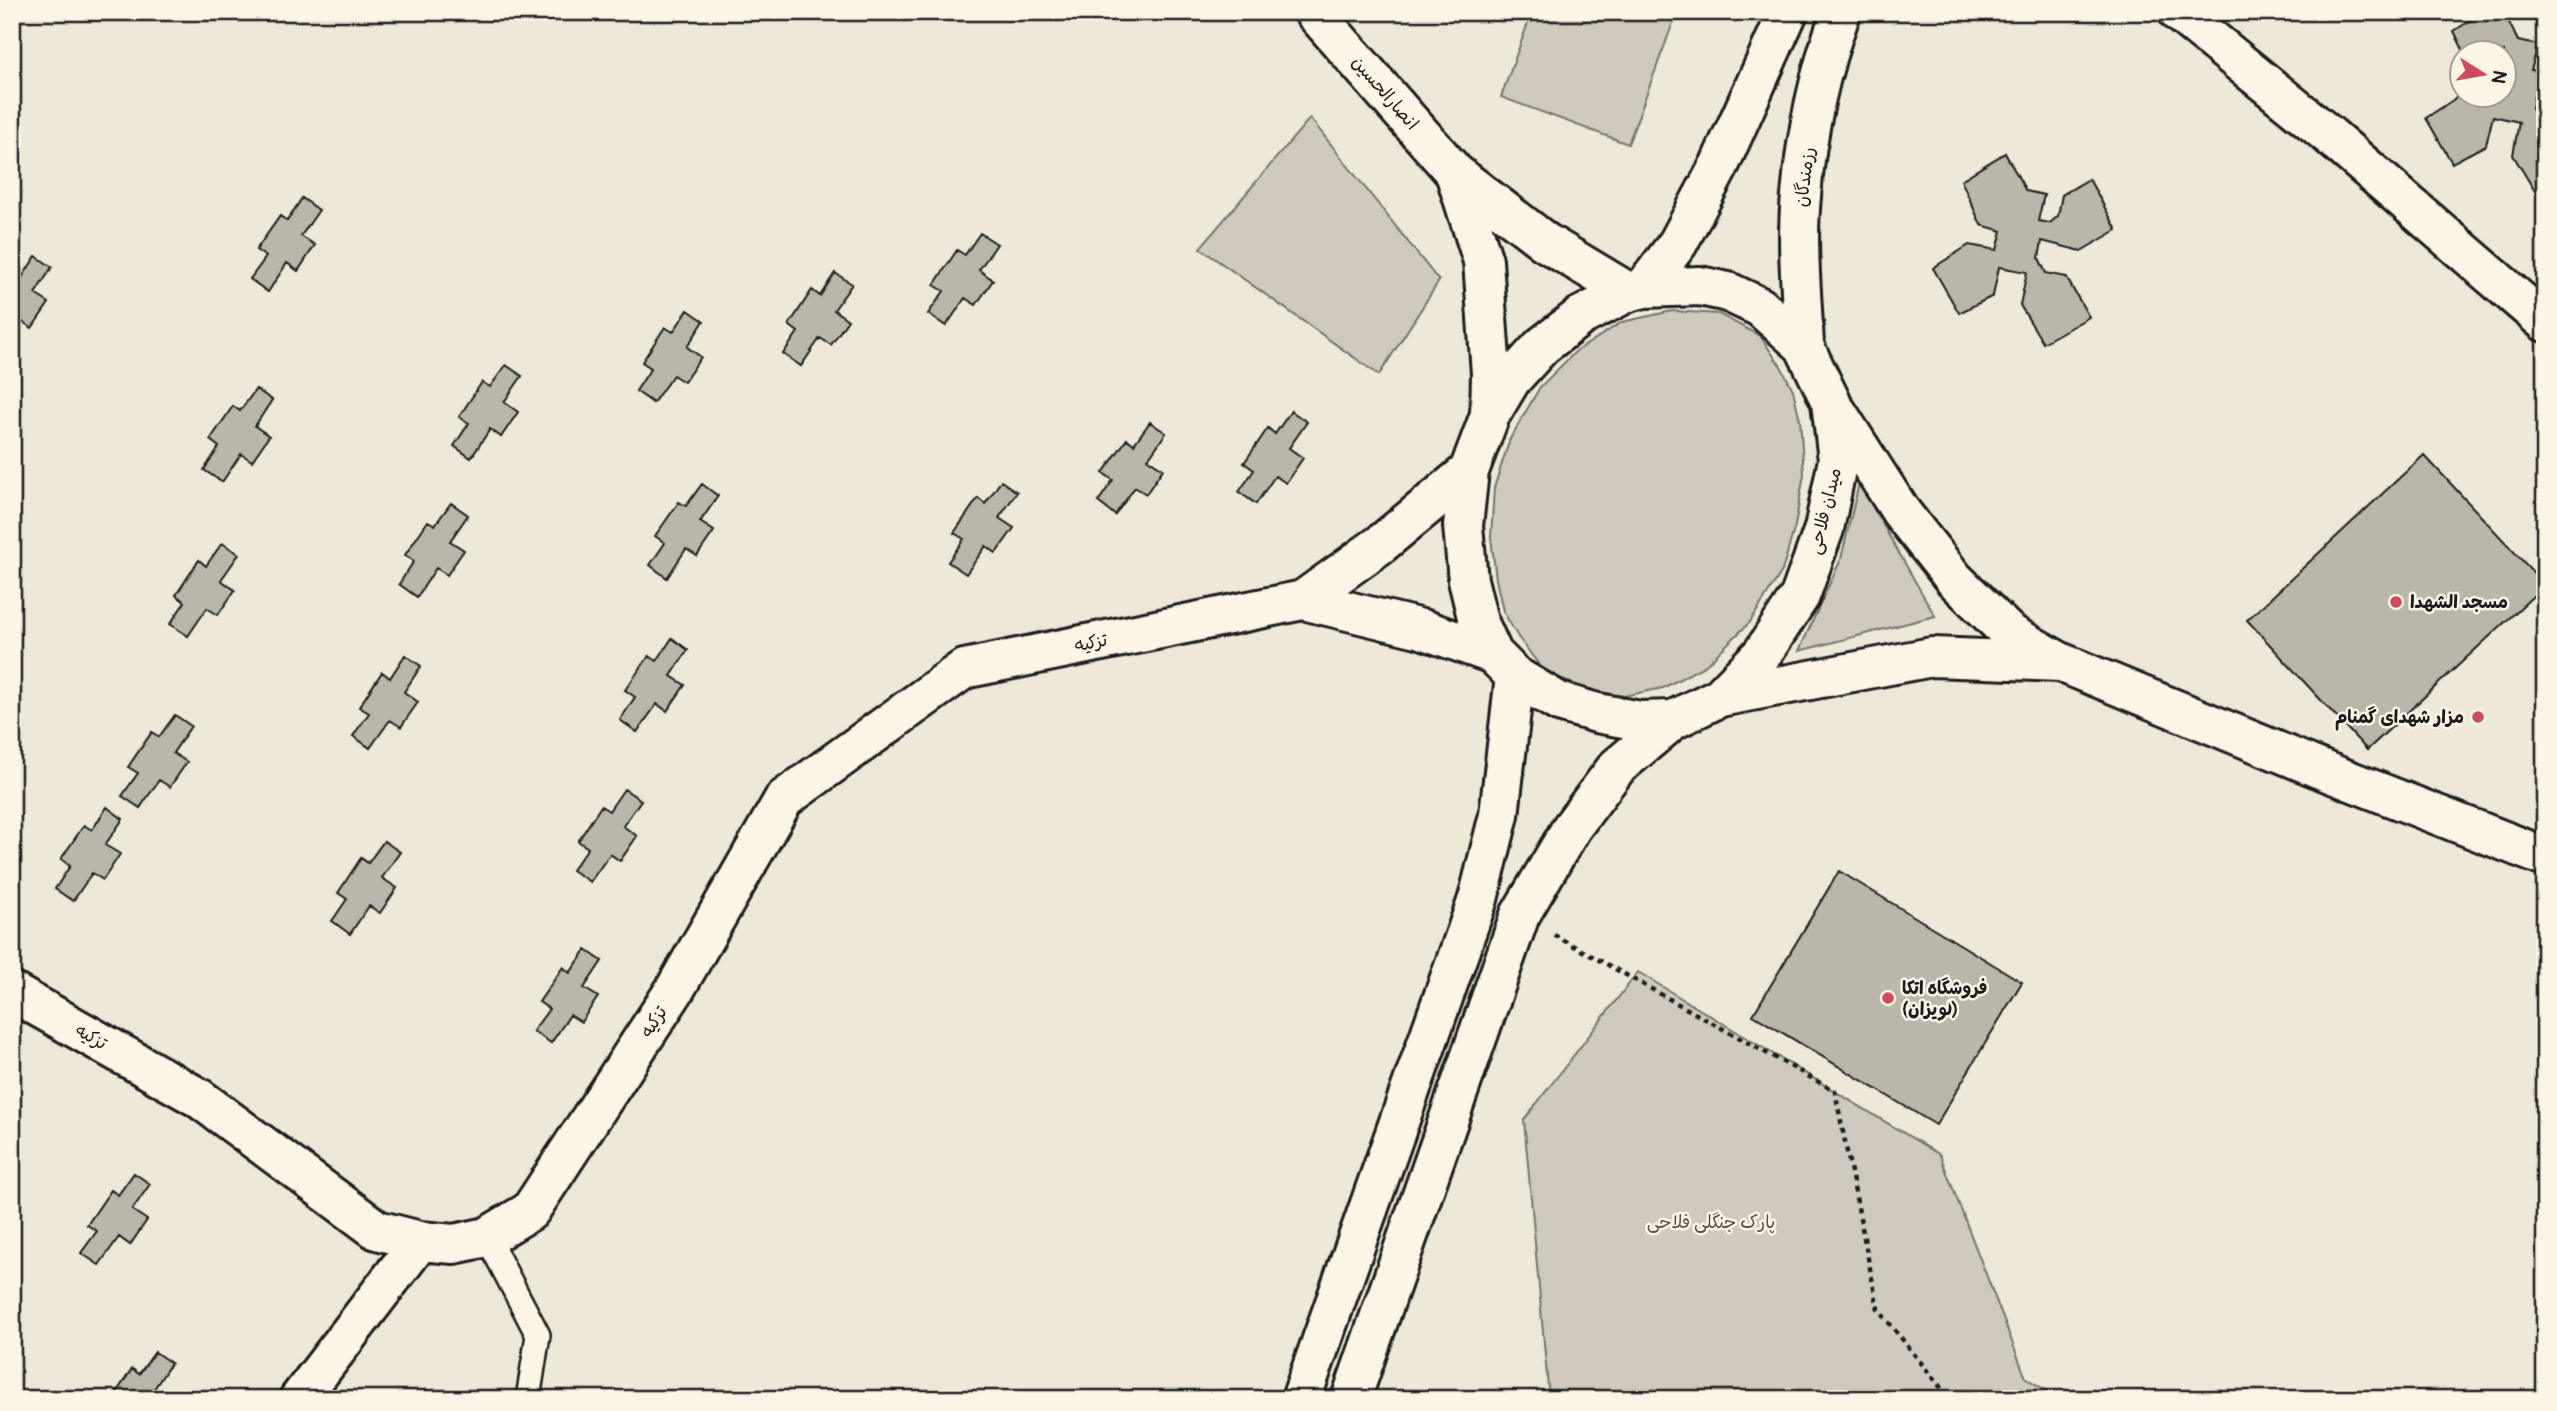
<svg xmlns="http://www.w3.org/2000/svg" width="2557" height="1411" font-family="Pangolin,'Playpen Sans Arabic',sans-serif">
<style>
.green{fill:#cfcabd;stroke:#76736c;stroke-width:2}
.building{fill:#bab6aa;stroke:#1c1c1c;stroke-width:2}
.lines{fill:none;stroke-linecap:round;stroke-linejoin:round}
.service-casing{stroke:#1c1c1c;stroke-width:28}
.minor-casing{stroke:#1c1c1c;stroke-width:44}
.path{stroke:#1c1c1c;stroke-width:4.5;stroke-dasharray:5 5;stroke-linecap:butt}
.service{stroke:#fcf5e5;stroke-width:23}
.minor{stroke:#fcf5e5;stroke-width:38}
.poi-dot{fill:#d1495b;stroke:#fcf5e5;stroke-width:2.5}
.labels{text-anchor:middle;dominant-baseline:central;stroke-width:5;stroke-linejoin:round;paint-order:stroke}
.street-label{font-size:18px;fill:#1c1c1c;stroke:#fcf5e5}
.poi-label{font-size:18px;font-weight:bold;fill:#1c1c1c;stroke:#fcf5e5;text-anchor:start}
.park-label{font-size:18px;fill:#52504c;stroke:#fcf5e5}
</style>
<rect width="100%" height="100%" fill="#eee8d9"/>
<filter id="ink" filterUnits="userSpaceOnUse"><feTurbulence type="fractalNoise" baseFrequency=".0143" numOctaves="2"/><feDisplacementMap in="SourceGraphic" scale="14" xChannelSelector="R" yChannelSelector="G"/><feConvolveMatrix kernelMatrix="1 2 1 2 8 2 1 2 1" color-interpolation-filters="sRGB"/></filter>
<g filter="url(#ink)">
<path class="green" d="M1532,12H1677L1628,144L1501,97Z
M1310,118L1439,281L1379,375L1200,248Z
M1672,311L1719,314L1760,336L1782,368L1793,390L1800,420L1804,474L1795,526L1782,571L1750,622L1706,665L1663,688L1624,696L1583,689L1543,670L1518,637L1503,611L1496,579L1491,537L1494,488L1510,439L1540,387L1575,352L1622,322Z
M1859,483L1935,616L1799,651L1841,559Z
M1638,972L1940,1155L2026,1378L2060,1399H1549L1524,1120Z"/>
<path class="building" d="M2483,12H2504L2518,41L2538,45L2531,70L2545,71V93L2535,91L2532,108L2539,123L2545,124V188L2536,193L2513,155L2519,122L2493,116L2486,145L2452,163L2426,118L2462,94L2490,100L2491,94H2504V52H2464L2454,31Z
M2005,153L2026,191L2044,195L2038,221L2050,223L2058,216L2062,195L2089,179L2117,230L2081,251L2042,241L2039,258L2046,273L2066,277L2089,317L2043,343L2020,305L2027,272L1999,267L1993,296L1959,313L1933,268L1969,245L1997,250L2002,231L1981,225L1961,180Z
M302,198L319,210L301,236L315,245L298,271L287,263L268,292L250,279L266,257L256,250L280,216L287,221Z
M980,233L997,244L979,270L993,280L976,305L965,298L946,326L928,314L944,291L934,285L957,250L965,255Z
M36,256L52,267L35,294L49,303L32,328L21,321L12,334V275L13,274L21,279Z
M835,273L852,284L834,310L848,320L831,345L820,338L801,366L783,354L798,332L789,325L812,290L820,296Z
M688,310L704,321L687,347L701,357L684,382L673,375L653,403L636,391L651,368L642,362L665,327L673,332Z
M506,365L522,376L504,402L518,412L501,437L490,429L471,458L454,446L469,423L459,417L482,382L490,387Z
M256,389L272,400L255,426L269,436L252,461L241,454L222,482L204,470L219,447L210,440L233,406L240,411Z
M1291,411L1307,422L1289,448L1303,458L1286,483L1275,476L1256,504L1239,492L1254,470L1244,463L1268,428L1275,434Z
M1150,422L1166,433L1148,459L1163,469L1146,494L1135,487L1115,515L1098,502L1113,480L1103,473L1127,439L1134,444Z
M2424,455L2545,585L2367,750L2247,620Z
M1001,481L1017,492L999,518L1014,528L996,553L986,546L966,574L948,562L964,539L954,533L978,498L985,504Z
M702,484L718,496L700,522L714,531L697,556L686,549L667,578L650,565L665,543L655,536L679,502L686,506Z
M451,503L468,515L450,541L464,550L447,575L436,568L417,597L399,584L414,561L405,555L428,521L435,525Z
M222,543L239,554L221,580L235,590L218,615L207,608L188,636L170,624L185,602L176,595L199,560L206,566Z
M672,638L688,650L671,676L685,685L667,711L657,704L637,732L620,720L635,697L625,690L649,656L657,661Z
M405,655L421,666L404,692L418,702L401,727L390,720L370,748L353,736L369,713L359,707L382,672L390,678Z
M175,715L191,726L173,753L187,762L170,787L159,780L140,808L122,796L138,773L128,767L152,732L159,737Z
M624,789L641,800L623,826L637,836L620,861L610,854L590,882L572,870L588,848L578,841L601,806L609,811Z
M107,807L123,819L105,845L120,854L103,880L92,873L73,901L55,889L70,866L61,859L84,825L92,830Z
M384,841L400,852L382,878L397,888L380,913L369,906L350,934L332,921L347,899L338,893L361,858L368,863Z
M1839,871L2022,982L1936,1125L1753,1015Z
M586,950L602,961L584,988L598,997L581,1022L570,1015L551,1043L533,1031L549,1009L539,1002L563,967L570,973Z
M134,1173L150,1184L132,1210L147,1220L130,1245L119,1237L99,1265L81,1253L97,1231L87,1225L111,1190L118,1195Z
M155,1352L171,1363L154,1389L167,1399H112L132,1369L139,1374Z"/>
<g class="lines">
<g class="service-casing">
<path id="service" d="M487,1237L538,1335L528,1399"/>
</g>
<g class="minor-casing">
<path id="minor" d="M1314,12L1455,173L1545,242L1628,292
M2178,12L2330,136L2545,322
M1455,173L1483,261L1491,374L1490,415
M1644,288L1678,243L1719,166L1788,12
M1804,346C1802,297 1796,245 1801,196C1806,135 1820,70 1841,12
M1469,471L1381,544L1303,600L1422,629L1493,654L1515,676L1559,702L1597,713L1640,721L1673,720L1720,697L1762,654L1800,596L1824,529L1838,460L1831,402L1804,346L1760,307L1728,292L1700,286L1644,288L1628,292L1581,316L1542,346L1511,380L1490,415L1469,471L1463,526L1468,580L1478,621L1493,654
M2060,662L2325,771L2545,857
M1720,697L1932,657L2060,662L2009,633L1954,579L1901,512L1837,412
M12,992L199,1098L377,1230L420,1241L454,1244L487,1237L530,1211L674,991L784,799L964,669L1303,600
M299,1399L420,1241
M1301,1399L1478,899L1499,815L1515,676
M1351,1399L1520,915L1572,827L1617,767L1673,720"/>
</g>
<path class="path" d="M1554,935L1835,1091L1878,1309L1950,1399"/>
<use href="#service" class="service"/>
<use href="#minor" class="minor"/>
</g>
</g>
<g class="poi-dot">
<circle cx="2396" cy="602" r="7"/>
<circle cx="2478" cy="717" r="7"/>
<circle cx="1888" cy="998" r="7"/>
</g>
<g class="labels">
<g class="street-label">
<text transform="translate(1385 93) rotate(49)">انصارالحسین</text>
<text transform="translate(1805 177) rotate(-83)">رزمندگان</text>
<text transform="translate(1825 511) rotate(-76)">میدان فلاحی</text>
<text transform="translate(1091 643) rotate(-11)">تزکیه</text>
<text transform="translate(654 1022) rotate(-57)">تزکیه</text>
<text transform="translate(91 1037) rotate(30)">تزکیه</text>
</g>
<g class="poi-label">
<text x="2410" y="602">مسجد الشهدا</text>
<text x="2464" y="717" text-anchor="end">مزار شهدای گمنام</text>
<text x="1902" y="988">فروشگاه اتکا<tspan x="1902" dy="21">(لویزان)</tspan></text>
</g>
<g class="park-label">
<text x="1711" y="1222">پارک جنگلی فلاحی</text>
</g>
</g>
<rect width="2557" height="1411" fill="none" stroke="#fcf5e5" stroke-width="42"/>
<rect x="21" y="21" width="2515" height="1369" fill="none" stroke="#1c1c1c" stroke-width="2.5" filter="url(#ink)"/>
<g transform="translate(2483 74) rotate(101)"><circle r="33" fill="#fcf5e5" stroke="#a29e95" stroke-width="2"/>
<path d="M0-5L12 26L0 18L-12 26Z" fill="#d1495b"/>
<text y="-10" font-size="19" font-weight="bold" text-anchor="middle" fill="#1c1c1c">N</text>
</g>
</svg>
